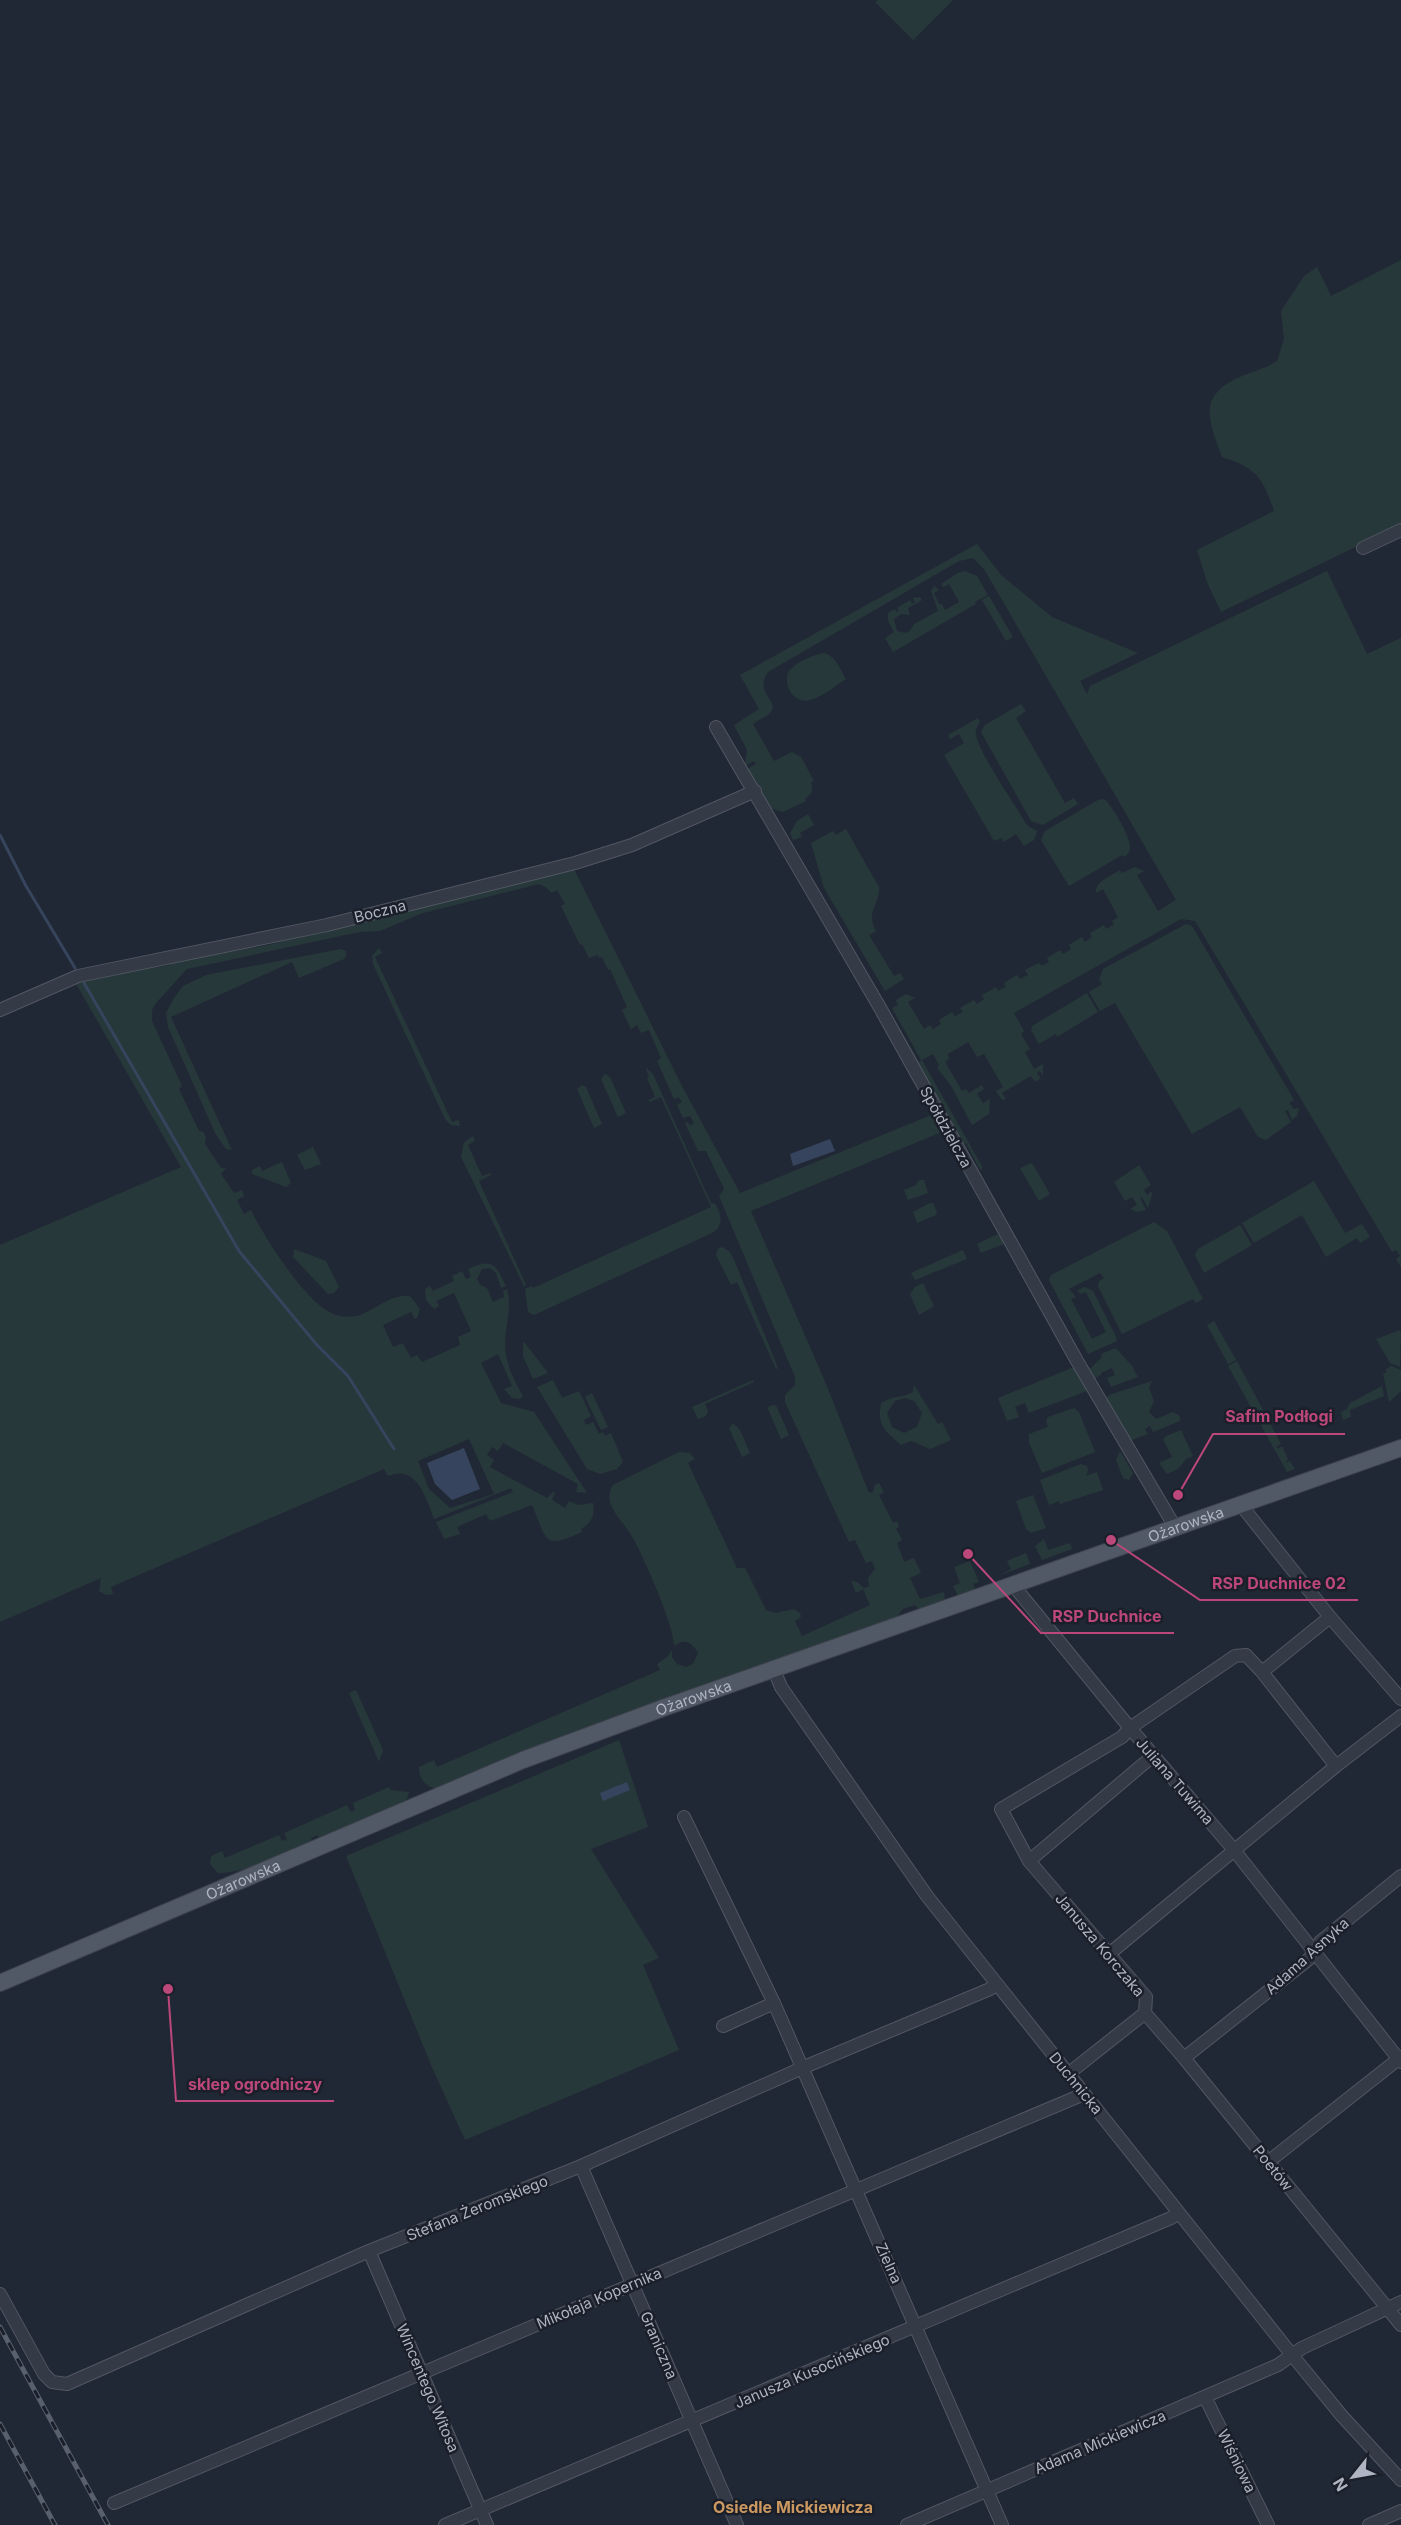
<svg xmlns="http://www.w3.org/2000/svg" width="1401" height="2525" font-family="Inter,sans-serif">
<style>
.green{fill:#27383a;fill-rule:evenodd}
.water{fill:#37445d}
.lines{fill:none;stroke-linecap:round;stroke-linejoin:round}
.stream{stroke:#37445d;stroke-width:3}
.minor-casing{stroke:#525763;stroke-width:14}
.major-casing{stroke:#3e434f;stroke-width:18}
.minor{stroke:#343a46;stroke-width:12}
.major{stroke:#525966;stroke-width:16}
.rail-casing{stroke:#58606e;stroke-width:5}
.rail{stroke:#1a1f2a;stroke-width:3;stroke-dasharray:9;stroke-linecap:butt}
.labels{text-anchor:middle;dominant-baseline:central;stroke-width:5;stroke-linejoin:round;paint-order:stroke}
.street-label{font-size:15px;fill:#aeb4c2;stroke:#1a1f2a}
.neighbourhood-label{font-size:16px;font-weight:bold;fill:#cb9861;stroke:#1a1f2a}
.leader{fill:none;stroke:#bc477a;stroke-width:2}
.callout-dot{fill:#bc477a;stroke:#1a1f2a;stroke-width:2}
.callout-label{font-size:16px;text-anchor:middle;font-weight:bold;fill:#bc477a;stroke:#1a1f2a;stroke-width:5;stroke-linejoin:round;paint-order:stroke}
</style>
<rect width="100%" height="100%" fill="#212835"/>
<path class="green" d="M878,0H953L913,40L875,2Z
M1401,260V525L1221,612L1207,582L1197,550L1274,511C1263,477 1256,468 1222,457C1208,419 1197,395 1242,376C1255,371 1266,368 1277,361L1284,339L1281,311L1304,276L1317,267L1331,296Z
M977,544L1001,575L1052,617L1138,653L1080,681L1087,694L1090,686L1327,571L1367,654L1401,638V1267L1396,1259L1400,1256L1396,1250L1392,1252L1195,921L1181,919L1014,1013L1024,1031L1021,1034L1030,1049L1025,1052L1034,1069L1043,1064V1076L1040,1071L1037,1073L1041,1078L1035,1082L1031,1076L1002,1093L1006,1099L1002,1100L996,1091L1003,1087L984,1054L977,1057L968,1042L948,1054L949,1059L945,1062L962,1091L966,1089L969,1093L982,1085L984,1089L977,1094L983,1103L990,1099L989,1114L972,1125L950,1084L937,1068L939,1065L933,1054L922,1060L983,1168L980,1170L966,1143L963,1144L887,1012L888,1008L919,1062L921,1060L892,1008L898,1005L896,1000L906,994L915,998L908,1002L924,1029L930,1025L933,1029L941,1024L939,1020L952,1012L955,1016L963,1012L960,1008L974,1000L977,1004L984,999L982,995L996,987L998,991L1006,987L1004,983L1017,975L1020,979L1028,975L1025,970L1039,963L1042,966L1049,962L1047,958L1060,950L1063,954L1071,949L1069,945L1082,937L1085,942L1092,937L1090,933L1104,925L1106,929L1114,925L1112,921L1118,917L1103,889L1096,893C1095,881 1111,876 1120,870L1122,873L1135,867L1144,871L1137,875L1158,911L1176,900L984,569L973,558L959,561L768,672C753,693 781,701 770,713C766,717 758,720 753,724L774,761L792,752L801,757L814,781L811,782C813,790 812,794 805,799L806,801L783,812L770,808L747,769L756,764L754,761L745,766L747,750L734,725L759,709L740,675Z
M965,571L977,576L988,595L975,602L976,604L893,652L885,638L894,632L888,621V613L895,609L897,612L899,611L897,608L910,600L912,604L915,602L913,598L920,597L922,600L908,608L910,615L901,614L894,619L897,631L905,633L910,631L914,624L938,611L931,591L934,586L939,590L934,593L939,604H942L945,610L959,602L949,584L943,587L941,584L958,573Z
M989,596L1013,637L1006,641L982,600Z
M824,653C836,656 840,669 846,679C835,686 822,697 810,700C795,704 783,687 788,673C792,664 815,654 824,653Z
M1021,704L1026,711L1016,718L1065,803L1074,798L1078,804L1043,825L1031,821L981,732L985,725Z
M978,718L980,722C977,726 975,729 976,735C979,753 1014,803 1025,822L1028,826L1037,831L1034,840L1024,846L1016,834L1004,842L1001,838L994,841L944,755L964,743L959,734L950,739L948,735Z
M1104,799C1112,805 1132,839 1130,849C1129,853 1127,855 1124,857L1122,855L1069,886L1041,840L1045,831L1098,800Z
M808,814L814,825L800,833L802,837L793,840L790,833L797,821Z
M846,829L879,887C880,905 865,911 876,931L869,935L894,976L900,973L904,979L885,991L824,888L811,843L833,831L836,835Z
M573,867L683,1088L740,1193L934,1114L944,1131L751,1211L826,1384L869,1493L873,1492L875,1485L879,1483L884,1492L879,1495L893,1523L897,1521L899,1527L896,1529L902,1540L897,1543L904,1562L914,1558L921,1573L910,1578L920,1599L944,1592L945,1600L919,1609L915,1605L903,1609L894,1620L869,1626L438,1789C426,1787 419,1780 419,1767L434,1760L437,1767L660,1670L657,1664L667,1657L672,1650V1657L677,1664L686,1667L693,1664L698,1653C692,1642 685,1638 674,1646C675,1627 643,1556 633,1538C627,1527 617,1518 612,1507C608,1499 609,1492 613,1485L679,1452L690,1453L695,1459L688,1463L737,1568H745L766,1610L776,1613L794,1609L800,1613L801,1617L795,1621L802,1636L870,1605L863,1589L856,1593L851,1581L857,1582L864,1588L869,1586L868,1578L875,1569L872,1561L866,1563L855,1540L849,1542L785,1402V1395L795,1385V1377L719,1196L724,1189L706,1151H698L685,1123L688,1122L690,1126L694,1123L690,1116L683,1118L677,1105L682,1102L679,1097L674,1099L657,1061L661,1058L649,1030L641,1033L637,1025L631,1029L622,1010L627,1007L610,969L608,970L602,957L599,958L598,955L589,958L582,944L580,945L561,906L565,904L557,890L551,893L547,888L539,884L423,913L380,931L359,932L187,969L156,1003L152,1010V1021L182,1086L179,1089L199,1131L203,1132L206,1137L205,1144L221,1168H226L221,1174L234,1193L242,1190L244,1196L237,1200L244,1214L251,1210C263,1236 304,1299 329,1312C338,1317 351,1318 360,1315C375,1310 396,1291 411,1297L420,1309L417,1318L415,1319L411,1312L383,1325L393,1347L403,1343L411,1358L417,1355L422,1362L460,1345L458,1337L471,1331L454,1293L436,1301L439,1306L434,1309L426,1300L425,1289L430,1286L433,1291L454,1281L452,1276L462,1271L466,1279L471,1277L468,1269C493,1257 496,1265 506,1286L501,1288L496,1273L490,1268L482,1269L477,1279L480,1285L487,1288L493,1302L504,1297L503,1291L507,1289C512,1308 506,1323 505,1342C505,1363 513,1379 523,1396L520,1399L512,1398L504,1389L512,1386L498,1354L481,1363L501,1403L534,1412L587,1493L576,1492L578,1484L503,1443L498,1451L492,1447L487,1455L494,1460L490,1467L547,1498L553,1492H555L552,1500L565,1508L569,1501L578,1505L593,1503C595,1516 592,1522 581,1529L582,1532C542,1550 548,1541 532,1505L490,1521L486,1514L457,1527L460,1534L444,1539L436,1522L513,1492L511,1488L434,1519C426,1498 417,1464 388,1476L384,1469L111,1587L113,1594L106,1595L99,1591L101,1578L0,1622V1245L181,1167L75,982L102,974L166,966L175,962L268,945ZM469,1439L494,1494L450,1508L429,1489L418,1461Z
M1186,924L1192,926L1195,931L1294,1100L1289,1103L1294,1109L1299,1108L1297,1116L1292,1120L1288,1110L1285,1111L1291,1122L1266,1140L1258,1137L1240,1107L1192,1134L1115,1003L1100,1011L1089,992L1102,984L1099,979L1103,969Z
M379,948L382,953L375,957L452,1122L459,1120L460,1126L451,1125L445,1119L373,964L372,956Z
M341,949L346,951V956L344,959L299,978L292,962L171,1017L232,1150L226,1149L216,1135L168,1027L166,1013L174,998L183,986L206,975Z
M1087,993L1098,1012L1057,1037L1056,1034L1039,1044L1031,1030L1032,1026Z
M645,1067L653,1074L711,1203L715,1204C722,1214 724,1226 712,1233L534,1315L528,1312L525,1289L532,1286L533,1288L711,1207L661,1097L650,1102L649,1100L655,1097L647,1078L649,1076Z
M605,1074L610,1077L626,1113L618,1117L601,1079Z
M582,1085L586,1087L602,1124L594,1128L577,1089Z
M473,1136L475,1141L468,1145L482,1176L490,1173L491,1175L479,1181L526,1285L524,1286L461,1157L464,1142Z
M313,1147L321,1164L305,1170L297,1155Z
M282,1162L291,1183L286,1187L252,1174V1170L260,1166L262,1171Z
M1032,1163L1050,1194L1039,1201L1020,1168Z
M1139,1165L1151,1185L1144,1190L1147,1195L1153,1191L1148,1208L1142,1197L1140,1198L1146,1210L1137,1212L1130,1209L1137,1205L1132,1197L1125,1201L1114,1182Z
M919,1180H924L928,1193L908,1200L904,1190L916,1185Z
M1314,1181L1345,1233L1362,1224L1370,1237L1360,1243L1357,1238L1326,1257L1302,1215L1254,1243L1242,1223Z
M930,1203H933L937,1213L936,1215L917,1223L913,1212Z
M1154,1222L1167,1231L1203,1299L1196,1303L1193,1299L1122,1334L1098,1286L1099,1281L1104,1278L1100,1273L1069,1289L1076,1297L1071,1299L1092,1339L1106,1332L1086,1292L1080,1294L1078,1290L1085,1287L1093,1291L1116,1337L1117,1341L1088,1354L1049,1280L1051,1275Z
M1240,1225L1252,1245L1204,1273L1195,1255L1198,1249Z
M998,1234L1004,1244L981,1253L977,1244Z
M722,1247L730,1252L735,1262L778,1368L776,1369L737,1282L731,1285L716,1255L718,1249Z
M294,1249L326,1261L339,1287L334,1293L328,1294L293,1257Z
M963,1250L967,1259L915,1280L911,1273Z
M923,1283L934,1306L919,1315L910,1294L915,1287Z
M1214,1321L1236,1360L1228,1364L1207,1325Z
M1400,1330L1401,1332L1400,1367L1390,1363L1376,1339Z
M523,1342L525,1343L548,1373L533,1379L523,1356Z
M1116,1348L1132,1366L1138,1377L1111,1387L1107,1378L1115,1375L1112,1368L1101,1373V1375L1094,1379L1089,1370L1102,1357L1101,1354Z
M1237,1361L1281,1444L1276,1447L1278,1449L1282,1446L1288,1459L1286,1463L1290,1461L1295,1469L1287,1472L1228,1366Z
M1391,1366L1401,1370V1391L1389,1402L1383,1374L1387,1372L1385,1370Z
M1074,1367L1087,1391L1029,1413L1025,1403L1015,1407L1019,1417L1007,1421L998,1398Z
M553,1380L562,1398L579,1391L591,1416L584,1420L586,1425L593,1422L599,1434L603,1432L605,1436L611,1433L623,1462L617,1469L600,1474L587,1469L537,1387Z
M753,1380L754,1382L705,1404L708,1411L706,1416L698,1419L692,1407Z
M1152,1381L1149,1388L1154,1401L1149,1412L1156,1419L1173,1412L1180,1416V1421L1153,1432L1150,1426L1145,1429L1148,1434L1132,1440L1122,1429L1106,1399L1109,1395Z
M914,1385L938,1424L942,1422L951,1440L930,1449L911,1441L901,1445C885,1430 877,1427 881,1403C894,1395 904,1398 913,1392ZM905,1398L914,1401L922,1413L917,1427L904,1433L892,1427L887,1413L895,1401Z
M1382,1386L1384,1396L1350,1410L1351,1417L1343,1420L1341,1412L1347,1409L1350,1403Z
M592,1393L608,1427L601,1430L585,1397Z
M776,1405L789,1435L781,1439L768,1409L769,1406Z
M1074,1408L1079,1412L1095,1452L1042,1473L1029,1443V1434L1048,1427L1046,1421L1048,1417Z
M733,1423L740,1430L750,1453L742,1457L729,1428Z
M1181,1430L1193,1456L1186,1459L1178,1469L1167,1474L1159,1463L1172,1457L1163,1439L1166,1436Z
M1120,1451L1133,1473L1129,1480L1123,1478L1116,1460Z
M1081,1464L1087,1466L1088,1471L1086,1476L1097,1472L1103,1490L1060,1504L1059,1501L1049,1505L1040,1480Z
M1033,1495L1046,1528L1031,1533L1026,1529L1016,1501Z
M1044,1539L1048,1550L1070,1543L1072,1549L1042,1560L1035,1546Z
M1026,1553L1030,1564L1000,1575L1011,1569L1007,1561Z
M970,1561L979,1582L973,1584L975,1589L958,1596L953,1586L960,1583L954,1567Z
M356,1690L383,1750L379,1762L349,1693Z
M619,1740L648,1827L591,1849L659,1958L643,1965L679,2050L465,2140L431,2065L346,1856Z
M389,1787L391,1790L409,1792L406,1801L329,1838L327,1835L319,1838L317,1835L311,1838L312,1841L284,1853L285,1856C263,1861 241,1874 218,1873L210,1864L211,1856L222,1851L225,1858L279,1835L282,1841L287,1839L284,1833L347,1805L351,1812L355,1810L353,1803Z"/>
<path class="water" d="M830,1139L835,1151L793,1166L790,1154Z
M464,1448L480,1489L452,1500L435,1484L427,1463Z
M627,1782L630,1790L603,1801L600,1793Z"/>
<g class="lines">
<path class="stream" d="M0,835L26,886L75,968
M84,983L239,1251L317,1345L348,1376L394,1449"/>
<g class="minor-casing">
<path id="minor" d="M1363,548L1401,530
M716,727L879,1006L1077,1361L1175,1527
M0,1010L78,976L327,925L575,863L632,845L755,791
M1241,1505L1330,1617L1401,1699
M1013,1585L1130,1728L1234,1850L1401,2062
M774,1670L781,1687L927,1896L1292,2355L1342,2416L1401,2480
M1262,1672L1336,1766
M684,1817L774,2003L1002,2525
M1029,1861L1154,1755
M1109,1954L1336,1766L1401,1716
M1145,2013L1184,2058L1401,2325
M723,2026L774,2003
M1184,2058L1309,1959L1320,1942L1401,1876
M1068,2074L1145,2013L1146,1997L1029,1861L1001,1809L1122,1737L1130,1728L1235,1656L1246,1655L1262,1672L1330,1617
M1268,2162L1401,2057
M581,2166L737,2525
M369,2251L487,2525
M0,2294L44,2374L52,2382L67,2384L369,2251L581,2166L809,2065L990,1989L997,1984
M1205,2397L1268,2525
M114,2503L1084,2094
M445,2525L1171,2218L1178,2213
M907,2525L1278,2365L1302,2348L1401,2302
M1369,2525L1401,2511"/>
</g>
<g class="major-casing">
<g id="major">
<path id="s1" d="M0,1983L523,1760L663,1708L1401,1448"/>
</g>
</g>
<use href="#minor" class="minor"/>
<use href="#major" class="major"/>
<g class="rail-casing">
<path id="rail" d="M0,2327L108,2525
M0,2424L55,2525"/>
</g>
<use href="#rail" class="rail"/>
</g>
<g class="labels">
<g class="street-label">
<text transform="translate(380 911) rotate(-14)">Boczna</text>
<text transform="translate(946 1127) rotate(61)">Spółdzielcza</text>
<text stroke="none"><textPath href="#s1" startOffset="1272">Ożarowska</textPath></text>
<text stroke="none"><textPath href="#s1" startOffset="750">Ożarowska</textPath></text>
<text transform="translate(1175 1781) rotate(49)">Juliana Tuwima</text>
<text stroke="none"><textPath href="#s1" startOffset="264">Ożarowska</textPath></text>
<text transform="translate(1100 1945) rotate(50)">Janusza Korczaka</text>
<text transform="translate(1307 1956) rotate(-42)">Adama Asnyka</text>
<text transform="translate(1076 2083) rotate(51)">Duchnicka</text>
<text transform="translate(1273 2168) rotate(51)">Poetów</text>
<text transform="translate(477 2208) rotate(-22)">Stefana Żeromskiego</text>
<text transform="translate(889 2263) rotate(66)">Zielna</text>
<text transform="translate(599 2298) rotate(-23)">Mikołaja Kopernika</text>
<text transform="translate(659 2345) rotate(67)">Graniczna</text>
<text transform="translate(812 2371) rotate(-23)">Janusza Kusocińskiego</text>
<text transform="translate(428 2388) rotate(67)">Wincentego Witosa</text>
<text transform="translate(1100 2442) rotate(-23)">Adama Mickiewicza</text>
<text transform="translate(1237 2461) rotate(64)">Wiśniowa</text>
</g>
<g class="neighbourhood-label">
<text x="793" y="2507">Osiedle Mickiewicza</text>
</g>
</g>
<path class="leader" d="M1178 1495L1213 1434H1345M1111 1540L1200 1600H1358M968 1554L1041 1633H1174M168 1989L176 2101H334"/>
<g class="callout-dot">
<circle cx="1178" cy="1495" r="6"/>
<circle cx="1111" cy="1540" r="6"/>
<circle cx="968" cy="1554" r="6"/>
<circle cx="168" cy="1989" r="6"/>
</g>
<g class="callout-label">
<text x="1279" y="1422">Safim Podłogi</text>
<text x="1279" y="1589">RSP Duchnice 02</text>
<text x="1107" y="1622">RSP Duchnice</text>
<text x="255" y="2090">sklep ogrodniczy</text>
</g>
<g transform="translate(1353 2477) rotate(239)" stroke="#1a1f2a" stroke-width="4.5" paint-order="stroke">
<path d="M0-4.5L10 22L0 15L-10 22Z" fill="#aeb4c2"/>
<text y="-9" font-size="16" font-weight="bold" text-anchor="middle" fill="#aeb4c2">N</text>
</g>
</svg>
